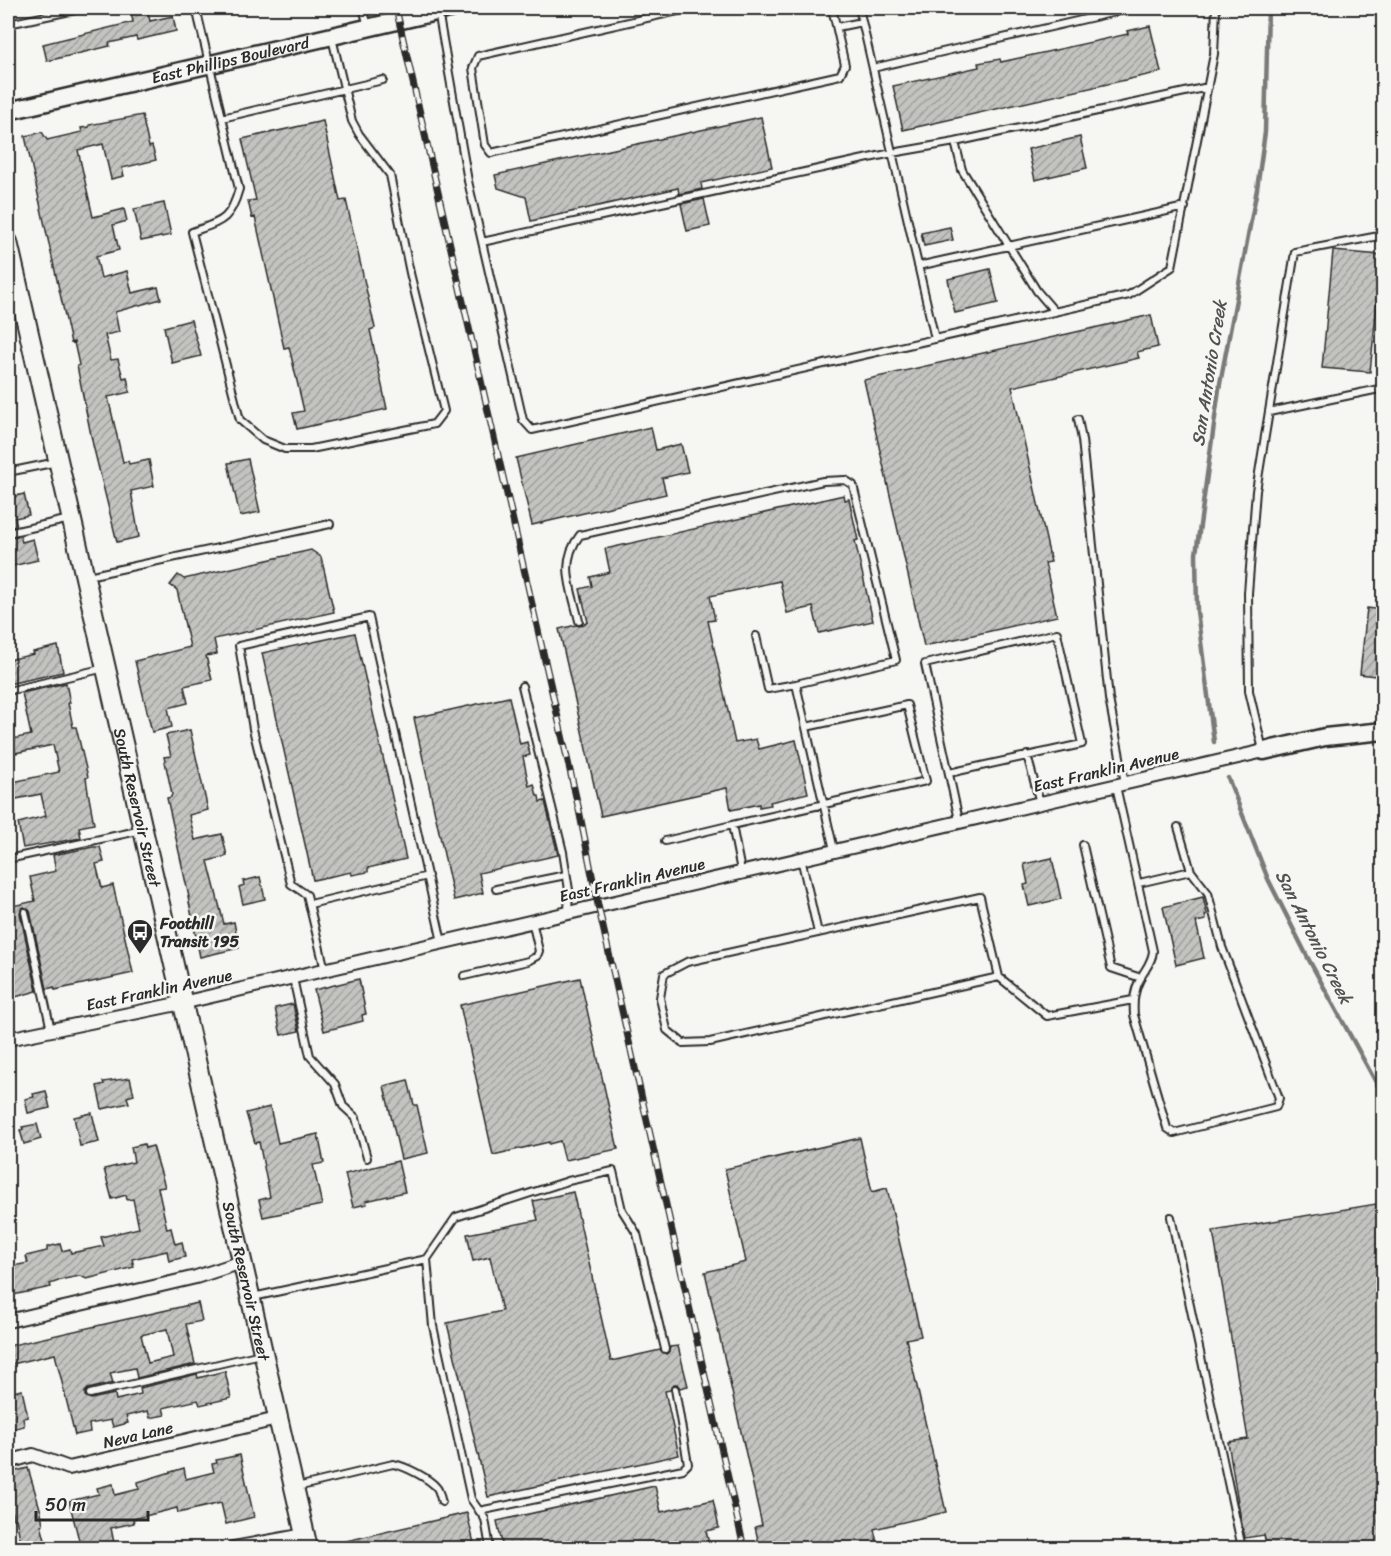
<svg xmlns="http://www.w3.org/2000/svg" width="1391" height="1556" font-family="Sriracha,sans-serif">
<style>
.lines{fill:none;stroke-linecap:round;stroke-linejoin:round}
.stream{stroke:#7a7a78;stroke-width:4.5}
.building{fill:url(#building-hatch);stroke:#2b2b2b;stroke-width:1.5;fill-rule:evenodd}
.lane-casing{stroke:#2b2b2b;stroke-width:10}
.street-casing{stroke:#2b2b2b;stroke-width:16}
.secondary-casing{stroke:#2b2b2b;stroke-width:21}
.primary-casing{stroke:#2b2b2b;stroke-width:22}
.lane{stroke:#f6f6f2;stroke-width:6}
.street{stroke:#f6f6f2;stroke-width:12}
.secondary{stroke:#f6f6f2;stroke-width:16}
.primary{stroke:#f6f6f2;stroke-width:18}
.rail-casing{stroke:#2b2b2b;stroke-width:7}
.rail{stroke:#f6f6f2;stroke-width:4.5;stroke-dasharray:14;stroke-linecap:butt}
.labels{text-anchor:middle;dominant-baseline:central;stroke-width:5;stroke-linejoin:round;paint-order:stroke}
.street-label{font-size:16px;fill:#2b2b2b;stroke:#f6f6f2}
.poi-label{font-size:16px;font-weight:bold;fill:#2b2b2b;stroke:#f6f6f2;text-anchor:start}
.water-label{font-size:18px;font-style:italic;fill:#525251;stroke:#f6f6f2}
</style>
<defs>
<pattern id="building-hatch" width="6" height="6" patternUnits="userSpaceOnUse" patternTransform="scale(1.5)"><rect width="6" height="6" fill="#c3c3c0"/><path d="M-1 1l2-2M0 6l6-6M5 7l2-2" fill="none" stroke="#9f9f9c"/></pattern>
</defs>
<rect width="100%" height="100%" fill="#f6f6f2"/>
<filter id="ink" filterUnits="userSpaceOnUse"><feTurbulence type="fractalNoise" baseFrequency=".0167" numOctaves="2"/><feDisplacementMap in="SourceGraphic" scale="12" xChannelSelector="R" yChannelSelector="G"/><feConvolveMatrix kernelMatrix="1 2 1 2 8 2 1 2 1" color-interpolation-filters="sRGB"/></filter>
<g filter="url(#ink)">
<g class="lines">
<path class="stream" d="M1214,742L1197,611L1196,554L1219,389L1257,189L1265,132L1268,8
M1228,778L1268,879L1309,960L1378,1086L1384,1104"/>
</g>
<path class="building" d="M147,8L150,21L173,16L176,31L137,40L136,37L109,43L110,46L47,61L43,44L133,22L131,12Z
M1150,26L1161,72L903,130L893,86L979,67L978,63L1000,59L1001,62L1128,34L1127,31Z
M142,115L149,147L152,146L156,160L122,168L124,176L111,179L103,144L78,150L93,217L124,209L127,221L113,225L119,250L96,256L101,278L127,271L132,293L158,287L161,299L115,312L119,332L105,335L111,360L118,359L123,378L127,377L130,392L108,397L123,462L128,461L129,464L149,460L154,486L131,491L139,537L117,542L93,445L77,366L79,365L74,342L71,343L25,136L42,132L47,140L82,132L81,128L89,127V125Z
M761,117L772,167L701,183L702,189L679,194L678,188L531,221L526,197L498,188L495,175Z
M323,121L340,201L346,200L375,328L370,330L387,409L297,429L293,413L304,411L289,347L284,348L255,217L252,218L248,201L256,200L242,139Z
M1080,137L1087,168L1035,180L1028,149Z
M704,199L710,226L687,231L681,204Z
M164,203L171,235L141,241L134,209Z
M950,227L953,240L924,246L921,233Z
M1333,251L1382,255L1370,372L1322,368Z
M990,269L998,303L955,313L948,279Z
M1151,315L1158,347L1137,352L1139,358L1012,387L1051,562L1045,563L1057,616L924,646L864,380Z
M191,320L201,356L172,363L164,327Z
M651,427L656,450L681,444L688,472L662,478L666,494L532,525L516,458Z
M248,459L260,512L240,516L228,463Z
M24,494L29,515L15,518L17,526L8,528V498Z
M844,495L845,500L849,499L858,540L855,541L873,621L819,633L813,607L787,613L780,581L710,596L715,620L708,621L735,743L756,739L759,749L796,740L808,793L770,802L771,805L759,807V804L731,810L727,788L601,816L559,629L576,625L580,626L588,622L580,589L592,586L590,577L610,572L605,549Z
M20,536L22,542L33,539L38,560L8,567V538Z
M311,550L321,557L334,612L214,639L217,654L206,656L212,680L184,686L188,703L168,708L172,727L152,732L135,661L190,647L177,590L170,585L178,575L184,579Z
M1367,608L1383,610V677L1360,674Z
M355,633L406,859L368,868V872L352,875L351,872L313,880L262,653Z
M58,646L63,672L8,684V660L34,654L33,652Z
M66,683L70,703H68L73,727H76L88,777L86,778L88,792L94,824L79,827L81,838L23,848L18,823L46,816L41,794L11,800L8,783L59,772L53,745L15,753L12,739L31,735L22,693Z
M509,697L520,744L527,742L530,755L523,757L529,786L534,784L537,796H539L540,802L545,801L558,855L479,873L483,893L454,900L414,718Z
M190,730L208,810L189,815L195,840L222,834L227,856L208,861L224,924L234,922L239,948L200,957L188,897H189L167,798L171,797L172,794L164,757L171,756L166,735Z
M93,847H100L104,862L96,864L102,888L113,885L133,973L55,990L54,987L47,989L30,911L24,907L21,909L20,913L37,991L8,999V940L12,939L8,920V907L35,901L30,877L56,871L53,855Z
M1052,858L1061,899L1029,906L1024,885L1028,884L1024,864Z
M260,877L265,899L243,904L239,887L244,885L243,881Z
M1203,897L1207,914L1205,915L1206,920L1196,922L1204,958L1176,965L1163,907Z
M580,978L618,1149L565,1160L560,1141L549,1144V1142L493,1155L460,1005Z
M359,979L366,1014L362,1015L363,1021L324,1031L314,990Z
M293,1004L299,1031L281,1035L275,1008Z
M130,1078L134,1095L127,1097L129,1103L102,1109L97,1086L104,1084L103,1082Z
M408,1080L414,1105H417L428,1153L401,1159L384,1086Z
M46,1091L50,1108L28,1113L25,1099L34,1097L33,1094Z
M270,1107L278,1143L318,1134L324,1163L313,1165L322,1205L263,1217L259,1200L270,1197L259,1142L255,1143L246,1113Z
M92,1113L99,1142L80,1146L74,1117Z
M37,1124L41,1139L24,1144L20,1130L23,1129L22,1127Z
M860,1138L872,1192L887,1188L921,1336L906,1339L946,1512L874,1529L877,1543L866,1547V1548H760L755,1527L762,1525L705,1272L746,1262L725,1169Z
M144,1144L145,1148L153,1146L165,1187L158,1188L167,1229L171,1228L175,1244L182,1242L185,1257L169,1261L167,1251L132,1259L134,1267L87,1279L80,1276L64,1279L50,1284L51,1287L8,1296V1267L28,1263L26,1256L47,1251V1247L60,1244L62,1251L70,1249L71,1253L104,1246L101,1237L139,1228L133,1199L127,1200L126,1195L112,1199L104,1169L134,1162L131,1147Z
M398,1161L405,1192L366,1201L367,1204L353,1207L345,1174Z
M573,1192L611,1361L660,1350L666,1354L669,1352L670,1347L678,1346L688,1386L680,1388L677,1384H674L670,1390L665,1391L679,1455L488,1497L447,1323L502,1311L490,1257L473,1261L467,1234L538,1220L533,1201Z
M1376,1204L1383,1249V1548H1267L1264,1535L1245,1538L1241,1520L1228,1442L1248,1439L1213,1231Z
M198,1303L202,1321L186,1324L195,1364L137,1378L135,1368L110,1373L113,1383L88,1389L85,1392V1396L91,1399L115,1394L116,1400L141,1394L140,1388L197,1374L198,1378L225,1371L231,1398L200,1405L198,1400L163,1408L165,1415L150,1418L148,1411L126,1416L128,1423L113,1427L111,1420L89,1424L90,1432L75,1435L55,1354L8,1365V1346ZM167,1329L173,1357L148,1363L141,1335Z
M22,1390L28,1417L23,1418L24,1426L8,1430V1393Z
M240,1455L254,1517L226,1524L221,1503L178,1513L177,1508L133,1519L134,1523L111,1528L115,1548H81L69,1501L99,1494L97,1488L113,1484L115,1495L139,1489L138,1482L184,1468L186,1479L214,1472L212,1464L217,1463L216,1460Z
M28,1468L41,1512L43,1525H41L45,1540L54,1548H22L16,1519H14L10,1500L8,1501V1473Z
M655,1486L661,1512L713,1500L719,1528L706,1531L710,1548H503L497,1521Z
M467,1513L475,1548H333V1544Z"/>
<g class="lines">
<g class="lane-casing">
<path id="lane" d="M196,8L239,189C230,221 222,221 192,232L240,420L263,440L285,449H311L434,424L444,411L410,273L390,175L359,134L352,121L332,38
M363,8L368,26
M691,8L478,56L473,68L485,145L491,153L840,75L845,65L832,8
M859,8L935,339
M438,11L468,181L523,420L532,430L1129,295L1172,267L1214,54L1216,8
M8,24L85,8
M837,27L862,22
M873,68L1133,8
M222,118L383,80
M955,142L962,170L1037,291L1055,312
M482,242L892,153L955,142L1208,87
M918,266L1185,207
M1269,412L1384,388
M1078,419L1082,440L1109,699L1125,783
M8,472L57,462
M8,533L70,519
M88,576L330,524
M579,621C572,590 558,563 580,535L823,481L845,480L853,485L896,660L796,684
M756,636L768,689L796,684L834,850
M522,686L563,852L569,890L568,912
M8,691L105,668
M1263,750L1249,691L1248,593L1256,491L1295,252L1384,235
M1027,755L1040,803
M949,773L1082,744L1057,633L925,664L959,820
M1116,786L1153,951C1152,962 1146,968 1141,977C1134,990 1133,1001 1134,1015L1167,1128L1174,1133L1276,1107L1279,1098L1222,947L1208,893L1191,871L1178,827
M665,841L732,825
M1083,845L1111,968L1141,978
M801,858L818,933
M8,859L142,830
M741,871L732,825L926,781L907,705L806,727
M1139,883L1191,871
M496,889L566,875
M310,904L428,876
M25,912L51,1030
M325,970L307,895L291,884L253,729L239,646L369,617L442,942
M464,976L528,961L537,956L539,951L532,921
M999,977L710,1042L683,1043L667,1030L660,998L664,974L687,962L980,897L999,977L1047,1016L1133,1000
M293,978L310,1056L335,1084L343,1106L356,1118L367,1158
M1171,1217L1242,1548
M427,1259L433,1326L471,1499L485,1519L490,1548
M253,1297L427,1259L456,1217L568,1181L613,1171L622,1210L637,1234L665,1349
M90,1394L261,1354
M297,1487L393,1464C405,1466 429,1478 437,1488C440,1492 440,1498 442,1502
M479,1511L683,1469L688,1464L675,1389"/>
</g>
<g class="street-casing">
<path id="street" d="M8,1039L182,1003L1264,751
M8,1321L196,1277L242,1262
M8,1462L33,1455L69,1468L277,1419
M233,1548L305,1535"/>
</g>
<g class="secondary-casing">
<g id="secondary">
<path id="s1" d="M8,111L453,8"/>
<path d="M1264,751L1325,737L1384,731"/>
</g>
</g>
<g class="primary-casing">
<g id="primary">
<path id="s2" d="M8,242L308,1548"/>
</g>
</g>
<use href="#lane" class="lane"/>
<use href="#street" class="street"/>
<use href="#secondary" class="secondary"/>
<use href="#primary" class="primary"/>
<g class="rail-casing">
<path id="rail" d="M396,8L579,810L598,905L744,1548"/>
</g>
<use href="#rail" class="rail"/>
</g>
</g>
<defs>
<g id="bus-pin" transform="scale(1.35)"><path d="M0 17L-7.5 6A9.5 9.5 0 1 1 7.5 6Z" fill="#2b2b2b" stroke="#f6f6f2"/><path d="M-5-6H5V4H4V6H2V4H-2V6H-4V4H-5ZM-3.5-4V0h7V-4ZM-3.5 1.2v1.5H-2V1.2ZM2 1.2v1.5H3.5V1.2Z" fill="#fff"/></g>
</defs>
<g fill-rule="evenodd">
<use href="#bus-pin" x="140" y="932"/>
</g>
<g class="labels">
<g class="street-label">
<text stroke="none"><textPath href="#s1" startOffset="228">East Phillips Boulevard</textPath></text>
<text transform="translate(1106 770) rotate(-13)">East Franklin Avenue</text>
<text stroke="none"><textPath href="#s2" startOffset="580">South Reservoir Street</textPath></text>
<text transform="translate(632 880) rotate(-13)">East Franklin Avenue</text>
<text transform="translate(159 990) rotate(-12)">East Franklin Avenue</text>
<text stroke="none"><textPath href="#s2" startOffset="1066">South Reservoir Street</textPath></text>
<text transform="translate(138 1435) rotate(-13)">Neva Lane</text>
</g>
<g class="poi-label">
<text x="160" y="923">Foothill<tspan x="160" dy="18">Transit 195</tspan></text>
</g>
<g class="water-label">
<text transform="translate(1209 373) rotate(-81)">San Antonio Creek</text>
<text transform="translate(1314 937) rotate(63)">San Antonio Creek</text>
</g>
</g>
<rect width="1391" height="1556" fill="none" stroke="#f6f6f2" stroke-width="30"/>
<rect x="15" y="15" width="1361" height="1526" fill="none" stroke="#2b2b2b" stroke-width="2" filter="url(#ink)"/>
<path d="M36 1511v9h112v-9" fill="none" stroke="#2b2b2b" stroke-width="3"/>
<text x="45" y="1511" font-size="18" fill="#2b2b2b" stroke="#f6f6f2" stroke-width="4.5" paint-order="stroke">50 m</text>
</svg>
